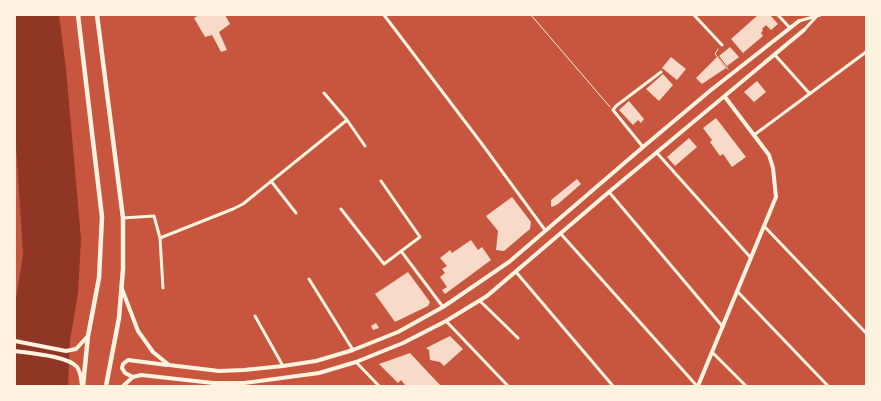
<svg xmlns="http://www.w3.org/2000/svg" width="881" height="401" font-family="Karla,sans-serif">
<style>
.water{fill:#8f3625}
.building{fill:#f7dbc8}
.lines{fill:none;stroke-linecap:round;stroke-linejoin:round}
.path{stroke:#fff3e0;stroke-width:1}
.minor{stroke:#fff3e0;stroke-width:3}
.tertiary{stroke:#fff3e0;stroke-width:4}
.secondary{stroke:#fff3e0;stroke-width:4}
.primary{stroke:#fff3e0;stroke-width:4.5}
</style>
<rect width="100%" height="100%" fill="#c8553d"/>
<path class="water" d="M15,15H59L66,69L81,239L78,293L70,340L68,386H15V305L23,254L15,130Z"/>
<path class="building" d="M199,15H225L230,24L219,32L227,50L221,52L212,35L205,37L194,18Z
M758,15H770L778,24L771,30L766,25L762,29L763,30L761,33L763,36L743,53L731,39Z
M730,47L739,57L727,66L719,56Z
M671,57L686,69L677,80L662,68Z
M717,57L726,68L702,84L696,78Z
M663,74L673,85L659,101L646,89Z
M757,81L766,92L754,102L744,92Z
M629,101L644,119L641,123L638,120L633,125L619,110Z
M716,118L746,157L732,167L723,154L720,156L710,142L712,140L703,128Z
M689,138L697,147L675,166L667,157Z
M577,179L581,184L558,204L552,207L551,206V200Z
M512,197L531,222L530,229L504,251L496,250L498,231L486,216Z
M471,240L478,250L482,247L491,260L445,294L442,290L447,287L440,277L445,273L442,269L447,266L440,258L450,250L452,253Z
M408,272L430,302L428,306L395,322L375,294Z
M376,323L379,328L373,330L371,326Z
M450,336L463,349L444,366L440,362L430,360L429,350L426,348Z
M410,353L424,368L441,386H406L401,380L398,383L379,364Z"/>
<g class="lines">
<path class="path" d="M531,15L610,107
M718,49L715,54L728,69"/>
<path class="minor" d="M384,15L482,144L545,230
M694,15L722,45
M778,15L790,28
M799,21L820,15
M804,30L816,17
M775,55L810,94
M324,93L347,120L365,146
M754,135L866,52
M643,147L613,110L616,106L661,72
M657,153L751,258
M271,181L296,213
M609,192L723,327
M341,209L384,264L420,237L381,181
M123,218L154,216L160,238L233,209L243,204L347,120
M764,226L866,333
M561,234L697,386
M160,238L163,288
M401,251L443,307
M516,272L613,386
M309,279L353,350
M737,291L828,386
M480,301L518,338
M255,316L283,366
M446,321L508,386
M712,352L746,386
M356,362L379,386"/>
<path class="tertiary" d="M698,386L776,197L773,168L769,155L725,97"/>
<path class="secondary" d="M122,289L138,331L153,352L169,365L219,371L244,370L283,366L316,361L353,350L398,332L443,307L509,262L643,147L711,90L799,21
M15,341L66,351L76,349L88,336
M15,351C29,353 68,356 77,367C81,372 81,379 82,386
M133,377L125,373L122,368L123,364L128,360L167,365
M123,386L133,377L141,375L213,383H244L319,373L356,362L403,343L446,321L487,296L609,192L804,30"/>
<path class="primary" d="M78,15L102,217L99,278L88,336L83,386
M97,15L123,218V269L119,318L106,386"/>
</g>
<rect width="881" height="401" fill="none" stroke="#fff3e0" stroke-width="32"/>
</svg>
